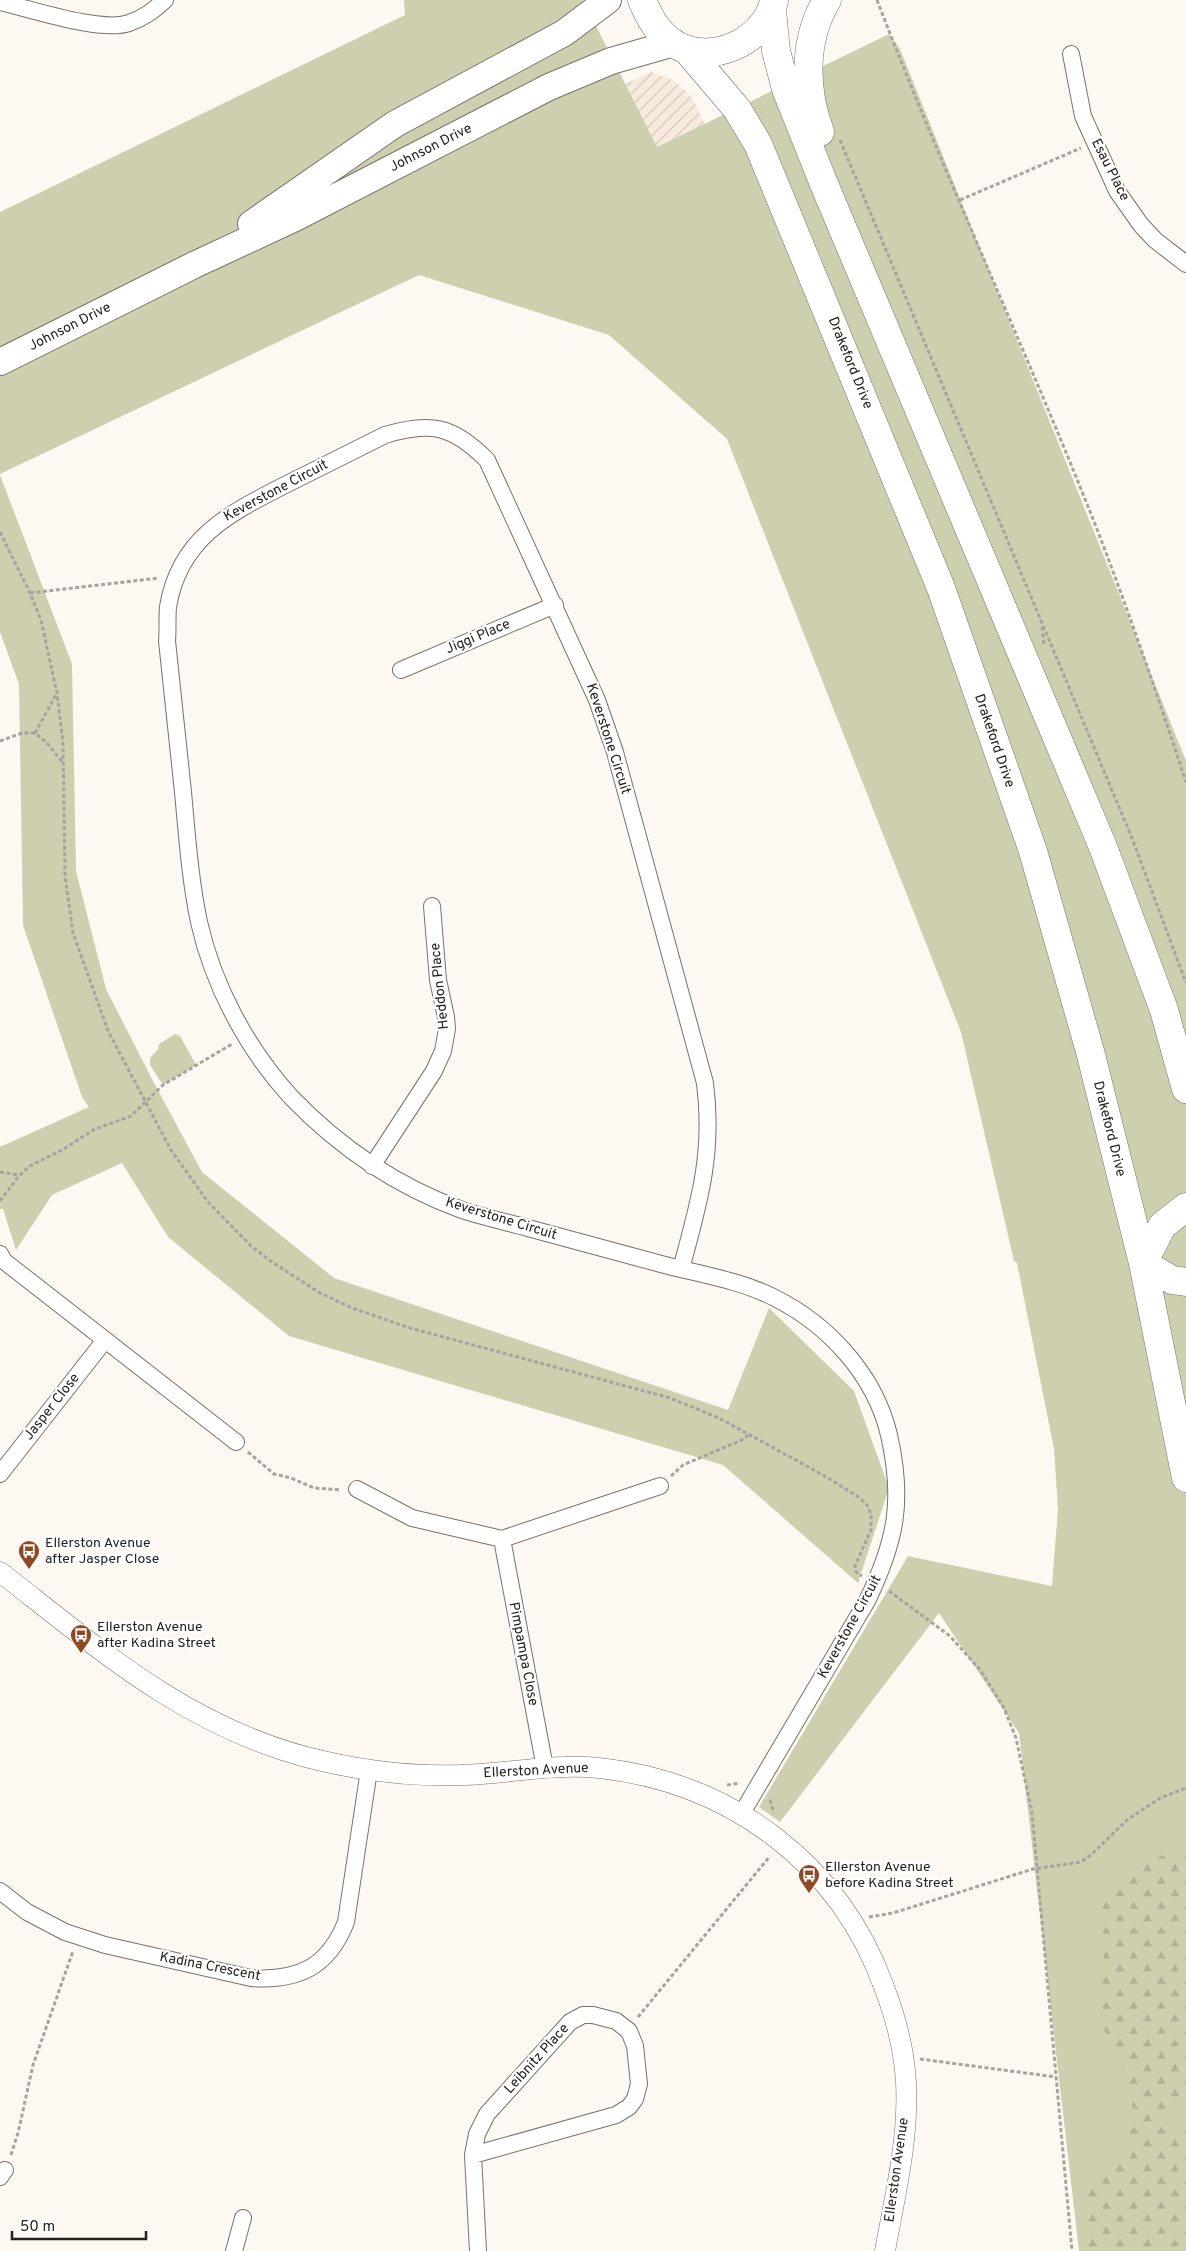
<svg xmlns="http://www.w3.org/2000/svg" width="1186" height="2251" font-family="Overpass,sans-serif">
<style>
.industrial{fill:url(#industrial-furrows)}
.green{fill:#cdcfaf}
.forest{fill:url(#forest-firs)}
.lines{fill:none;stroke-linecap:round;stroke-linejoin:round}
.minor-casing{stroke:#79726c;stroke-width:18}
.tertiary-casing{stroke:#79726c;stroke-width:21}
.primary-casing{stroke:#79726c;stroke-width:28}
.trunk-casing{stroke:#79726c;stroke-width:29}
.path{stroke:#a8a39e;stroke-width:3;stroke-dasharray:4 2.5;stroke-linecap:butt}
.minor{stroke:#fff;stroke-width:16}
.tertiary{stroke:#fff;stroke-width:20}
.primary{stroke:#fff;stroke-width:26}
.trunk{stroke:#fff;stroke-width:28}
.labels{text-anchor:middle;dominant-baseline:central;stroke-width:4.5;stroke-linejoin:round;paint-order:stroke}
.street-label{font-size:14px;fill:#23201d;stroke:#fff}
.poi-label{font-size:14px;fill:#23201d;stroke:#fff;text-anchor:start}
</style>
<defs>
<pattern id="industrial-furrows" width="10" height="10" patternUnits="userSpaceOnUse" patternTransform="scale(1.25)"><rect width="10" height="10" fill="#f8eadd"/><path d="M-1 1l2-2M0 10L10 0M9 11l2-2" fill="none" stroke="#d4c8bd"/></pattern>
<pattern id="forest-firs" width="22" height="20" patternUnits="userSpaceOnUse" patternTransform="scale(1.25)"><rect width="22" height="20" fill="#cdcfaf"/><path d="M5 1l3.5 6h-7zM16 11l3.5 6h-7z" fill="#b0b196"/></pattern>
</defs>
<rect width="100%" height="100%" fill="#fef8f2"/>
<path class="industrial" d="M651,72L673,80L690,95L705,124L656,148L625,84Z"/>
<path class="green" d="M404,0H583L657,147L889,34L900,49L1186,761V2251H1079L1019,1733L939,1613L780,1822L759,1807L908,1556L1052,1586L1058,1509L1054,1449L1017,1263L1014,1261L961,1032L727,439L609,335L419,275L0,474V212L405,15Z
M0,475L72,664L76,871L106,989L154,1083L202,1172L334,1278L728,1410L769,1308L854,1391L889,1488L858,1583L723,1465L289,1336L168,1237L122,1163L52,1195L16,1250L3,1209H0V1147L89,1107L82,1097L23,925L19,684L0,632Z
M175,1034L180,1036L196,1065L163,1085L150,1065V1058L158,1049L159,1044Z"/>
<path class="forest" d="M1186,1843V2103L1169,2107L1174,2131L1186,2126V2251H1089L1084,2203L1092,2175L1125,2154L1134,2113L1119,2054L1099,2022L1104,1959L1101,1900L1134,1870Z"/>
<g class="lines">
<g class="minor-casing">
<path id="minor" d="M0,2C31,9 101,33 129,23C144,18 154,10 165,0
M1071,54L1083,116L1117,191L1141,225L1155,240L1186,264
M401,670L555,605
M372,1166L434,1071L443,1051L447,1029L446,1017L438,980L432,906
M0,1254L4,1261L236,1442
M681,1269C699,1203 714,1153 705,1083L615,752L597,700L487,460C453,426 431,421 385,435C351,452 317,469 283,486C228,514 179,539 168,607C167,618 168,630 167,641C172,691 178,742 183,792C187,835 190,879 199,922C213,985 247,1049 291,1097C339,1147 396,1186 462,1210C483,1217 506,1222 528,1228C572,1240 617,1252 661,1264C698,1274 739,1280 773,1297C828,1324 875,1375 889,1435C904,1501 896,1541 867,1601L742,1813
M0,1474L105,1340
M357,1489L412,1518L502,1539L660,1486
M502,1539L545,1768
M0,1891L27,1912L65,1932L105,1945L251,1978C297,1981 328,1968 346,1922L369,1770
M473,2155L616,2115L629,2107L635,2099L639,2084L635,2046L629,2031L616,2021L593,2015H583L570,2022L487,2114L477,2134L473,2155L478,2251
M0,2177L5,2170
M234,2251L243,2218"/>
</g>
<g class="tertiary-casing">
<path id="tertiary" d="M0,1572C98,1648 183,1724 306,1757C356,1770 410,1777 462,1775C507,1774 553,1763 599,1768C729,1782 839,1862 884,1987C896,2018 904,2049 906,2082C909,2139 895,2195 885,2251"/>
</g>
<g class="primary-casing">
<path id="primary" d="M251,224L395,124L564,33L608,0
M0,362L194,265L295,218L549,87L611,61L674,43"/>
</g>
<g class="trunk-casing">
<path id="trunk" d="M642,0C649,17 657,32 673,43C709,67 765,42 774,1
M772,11L776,51L786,89L824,184L1103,847L1164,1010L1186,1089
M686,49L737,109L758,144L941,588L1033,851L1091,1055L1143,1263L1186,1478
M820,132C804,89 803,40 827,0
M1143,1263L1162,1226L1186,1207
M1143,1263L1172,1280L1186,1282"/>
</g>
<path class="path" d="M877,0C944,175 1024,345 1093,519C1127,606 1157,694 1186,782
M840,140L1132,838L1186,983
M960,200L1081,148
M0,532L30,593L41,620L57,693L63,743L65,876L73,933L108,1031L171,1150L208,1202L251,1246L269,1260L320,1293L352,1308L410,1328L670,1398L719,1418L823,1475L860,1498L867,1505L871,1514V1530L855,1566L856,1572L862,1576
M30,593L159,578
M1042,627L1044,645
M35,733L57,693
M0,741L22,733H35L47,743L64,764
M0,1172L19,1175
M0,1201L19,1176L30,1166L64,1149L93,1130L131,1116L163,1085L232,1044
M248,1452L274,1474L291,1478L314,1488L341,1490
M671,1476L683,1465L744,1439L749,1434
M889,1591L950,1636L981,1671L1004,1708L1016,1738L1032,1813L1072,2251
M727,1785L740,1783
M770,1800L774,1813
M869,1917L893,1913L1033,1869L1081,1862L1092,1854L1127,1820L1160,1798L1186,1788
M638,2017L770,1856
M920,2059L1056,2077
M11,2155L18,2133L33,2065L73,1951"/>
<use href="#minor" class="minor"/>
<use href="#tertiary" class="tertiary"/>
<use href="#primary" class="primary"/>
<use href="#trunk" class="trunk"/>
</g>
<defs>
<g id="bus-pin" transform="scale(1.125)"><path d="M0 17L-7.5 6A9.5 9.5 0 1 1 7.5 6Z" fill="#904925" stroke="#fff"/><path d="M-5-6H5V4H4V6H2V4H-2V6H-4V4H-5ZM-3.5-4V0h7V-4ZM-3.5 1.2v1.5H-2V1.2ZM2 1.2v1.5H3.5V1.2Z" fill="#fff"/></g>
</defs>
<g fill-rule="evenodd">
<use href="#bus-pin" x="29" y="1551"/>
<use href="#bus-pin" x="81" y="1635"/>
<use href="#bus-pin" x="809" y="1875"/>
</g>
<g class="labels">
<g class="street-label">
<text transform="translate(431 148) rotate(-27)">Johnson Drive</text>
<text transform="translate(1110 170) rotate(63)">Esau Place</text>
<text transform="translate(70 327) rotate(-27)">Johnson Drive</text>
<text transform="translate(850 363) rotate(68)">Drakeford Drive</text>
<text transform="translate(276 491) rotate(-28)">Keverstone Circuit</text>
<text transform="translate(478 637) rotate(-23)">Jiggi Place</text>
<text transform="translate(608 739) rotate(72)">Keverstone Circuit</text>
<text transform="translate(994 741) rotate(71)">Drakeford Drive</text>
<text transform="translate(440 986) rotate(-96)">Heddon Place</text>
<text transform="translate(1109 1129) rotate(76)">Drakeford Drive</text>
<text transform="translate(501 1219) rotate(17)">Keverstone Circuit</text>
<text transform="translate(52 1407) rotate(-52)">Jasper Close</text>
<text transform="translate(850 1627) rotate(-61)">Keverstone Circuit</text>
<text transform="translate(523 1654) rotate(79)">Pimpampa Close</text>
<text transform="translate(536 1771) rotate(-3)">Ellerston Avenue</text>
<text transform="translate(210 1967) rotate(11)">Kadina Crescent</text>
<text transform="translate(537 2059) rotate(-48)">Leibnitz Place</text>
<text transform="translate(897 2170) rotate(-82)">Ellerston Avenue</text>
</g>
<g class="poi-label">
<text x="45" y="1543">Ellerston Avenue<tspan x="45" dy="16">after Jasper Close</tspan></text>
<text x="97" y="1627">Ellerston Avenue<tspan x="97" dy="16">after Kadina Street</tspan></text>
<text x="825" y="1867">Ellerston Avenue<tspan x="825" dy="16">before Kadina Street</tspan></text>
</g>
</g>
<path d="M12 2231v8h134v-8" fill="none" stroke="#23201d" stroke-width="2.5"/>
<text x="20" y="2231" font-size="15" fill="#23201d" stroke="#ffffff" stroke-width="4" paint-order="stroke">50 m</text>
</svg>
